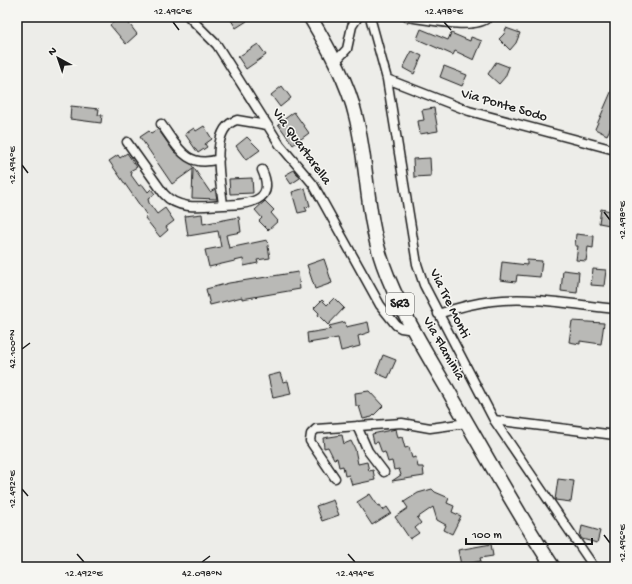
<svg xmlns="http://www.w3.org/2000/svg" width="632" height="584" font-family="'Gochi Hand',sans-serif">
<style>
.building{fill:#b9b9b6;stroke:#1c1c1c}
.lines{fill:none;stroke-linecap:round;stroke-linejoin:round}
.street-casing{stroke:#1c1c1c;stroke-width:11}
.primary-casing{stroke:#1c1c1c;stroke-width:16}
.street{stroke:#f6f6f2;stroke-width:8}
.primary{stroke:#f6f6f2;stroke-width:13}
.ticks{fill:none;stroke:#1c1c1c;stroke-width:1.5}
.labels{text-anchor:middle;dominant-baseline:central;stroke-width:3;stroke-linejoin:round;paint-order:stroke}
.shield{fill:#f6f6f2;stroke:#5d5d5c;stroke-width:1}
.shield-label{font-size:13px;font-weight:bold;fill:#1c1c1c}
.street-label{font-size:14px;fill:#1c1c1c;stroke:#f6f6f2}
.neatline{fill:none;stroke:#1c1c1c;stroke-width:1.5}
.ticks-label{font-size:10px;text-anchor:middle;fill:#1c1c1c}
</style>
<rect width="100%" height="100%" fill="#edede9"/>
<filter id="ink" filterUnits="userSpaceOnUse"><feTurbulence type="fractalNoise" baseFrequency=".025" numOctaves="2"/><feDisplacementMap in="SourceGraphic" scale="8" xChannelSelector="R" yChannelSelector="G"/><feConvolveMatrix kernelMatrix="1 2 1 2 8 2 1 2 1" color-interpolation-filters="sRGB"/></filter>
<g filter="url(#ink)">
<path class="building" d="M120,17H124L137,34L126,44L110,25Z
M229,17H245L247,21L236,28Z
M506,28L520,33L516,43L510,50L499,39L504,34Z
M421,29L448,40L451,33L470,41L471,37L482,41L474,60L455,51L453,55L417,39Z
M258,44L266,55L246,69L238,57Z
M412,51L422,56L414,74L403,68Z
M496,62L509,67L505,77L499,84L488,74Z
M444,66L467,75L462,86L440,77Z
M615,83V119L607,135L595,129Z
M282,86L291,98L280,107L271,95Z
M71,106L99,109L98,115H102L101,123L70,119Z
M434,108L438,131L420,134L418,121L424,120L422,110Z
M294,112L309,133L293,145L278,124Z
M204,126L212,139L205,144L207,147L198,153L185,134L194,128L196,131Z
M158,129L174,152L191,164L210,192L215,189L217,199L192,198L193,169L172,184L140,137L149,131L151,133Z
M247,137L260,150L246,160L236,146Z
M127,153L137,167L130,171L132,174L131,175L139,186L142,184L148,192L151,189L155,194L148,199L149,203L157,214L165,208L174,221L166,227L168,230L160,237L145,218L148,217L109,161L118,155L120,158Z
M430,158L431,176L414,177L413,159Z
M294,170L300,178L291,184L285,175Z
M252,178L253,193L230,194L229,179Z
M305,188L310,206L305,207L307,211L298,213L292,192Z
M265,201L274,210L271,213L278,221L268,230L259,221L262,218L255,210Z
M601,209L615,212V226L599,223Z
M202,214L203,224L239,217L241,232L226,235L229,248L267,240L270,258L257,260L258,263L244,266L243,259L209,267L205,250L221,247L218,231L188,236L185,216Z
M576,234L594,236L593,248L588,247L586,261L576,260L578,246H575Z
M324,259L332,283L315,289L307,265Z
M527,260L542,261L540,277L517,275L516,282L500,280L502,262L527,265Z
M593,269L606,270L604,286L591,285Z
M563,270L579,272L577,293L561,291Z
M298,272L300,289L242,299V297L210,305L206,289L229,283Z
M334,298L344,308L328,325L318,315L319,313L314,308L322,300L327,305Z
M572,321L604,323L601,344L580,341V344L569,342Z
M345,322L346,327L368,322L370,332L358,336L360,346L341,351L338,338L308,343L307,333L332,329L329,326Z
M383,355L396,360L388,378L376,373Z
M280,373L283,382L288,381L291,394L273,398L268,376Z
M369,391L383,406L372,417L363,419L359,406H356L355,393Z
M396,429L398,438L402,437L405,448L409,447L412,458L416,457L418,467H423L424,476L392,481L401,475L399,469L394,470L392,461L388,462L385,452L382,453L378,442L374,443L372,434Z
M342,435L344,444L351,441L355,449L358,464L367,462L369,471L373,470L375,480L352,485L349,475L345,476L343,466L339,467L337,458L334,459L328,447L324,448L323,438Z
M558,479L574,481L571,502L555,500Z
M432,489L435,492L449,498L447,503L454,506L452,512L461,516L452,534L444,530L446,525L437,520L433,507L417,518L421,523L415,528L419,533L410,539L395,517L408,508L404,502L418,493Z
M370,494L378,506L380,505L383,510L387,507L391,513L372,525L357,502Z
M333,500L339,515L322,521L316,506Z
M582,526L600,531L597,543L582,539L580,536Z
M491,544L493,556L480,558L481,561L461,565L458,550Z"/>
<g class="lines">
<g class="street-casing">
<path id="street" d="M189,17L217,45L280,145L313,184L380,305L396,325L401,328L414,330
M370,17L387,79L417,264L424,285L494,420L594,567
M407,17C427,19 474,31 489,17
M334,63L347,49L352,26L358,17
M387,79L469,111L615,150
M161,124C178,147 186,169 219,159
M127,142L164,194C179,211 203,206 223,205C221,183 208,128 237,120L267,125
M223,205C247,204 277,203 262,170
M438,314C456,308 473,303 492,301C532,296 575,305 615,309
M494,420L615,435
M357,426L368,451L384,472
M335,478L310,441L311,434L316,429L402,423L430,428L467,423"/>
</g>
<g class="primary-casing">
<path id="primary" d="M310,17C328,47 348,82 356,117C368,165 366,216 383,264C400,312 428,355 453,399C486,455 517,513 553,567"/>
</g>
<use href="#street" class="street"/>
<use href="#primary" class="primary"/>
</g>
</g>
<path class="ticks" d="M173,22L179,30M444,22L451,30M22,165L28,173M604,212L610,220M22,349L30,343M22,489L28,496M604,535L610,543M77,554L84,562M348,554L355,562M202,562L210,556"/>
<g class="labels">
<rect class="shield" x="386" y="293" width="28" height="22" rx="3"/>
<g class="shield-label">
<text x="400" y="304">SR3</text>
</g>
<g class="street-label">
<text transform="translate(504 106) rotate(16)">Via Ponte Sodo</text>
<text transform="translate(301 147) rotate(54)">Via Quartarella</text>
<text transform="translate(449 304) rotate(64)">Via Tre Monti</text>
<text transform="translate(443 349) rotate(60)">Via Flaminia</text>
</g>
</g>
<rect width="632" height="584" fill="none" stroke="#f6f6f2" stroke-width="44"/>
<g transform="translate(58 58) rotate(320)" stroke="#f6f6f2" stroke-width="3" paint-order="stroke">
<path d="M0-3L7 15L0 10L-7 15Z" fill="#1c1c1c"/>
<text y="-6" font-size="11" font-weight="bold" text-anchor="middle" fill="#1c1c1c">N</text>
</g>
<path d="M466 538v6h126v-6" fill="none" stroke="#1c1c1c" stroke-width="2"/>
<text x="472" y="538" font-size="12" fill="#1c1c1c" stroke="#f6f6f2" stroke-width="3" paint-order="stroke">100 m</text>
<rect x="22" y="22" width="588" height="540" class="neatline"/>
<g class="ticks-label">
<text x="173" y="14">12.496°E</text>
<text x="444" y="14">12.498°E</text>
<text transform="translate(11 165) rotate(-90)" y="4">12.494°E</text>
<text transform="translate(621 220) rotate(-90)" y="4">12.498°E</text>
<text transform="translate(11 349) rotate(-90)" y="4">42.100°N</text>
<text transform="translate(11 489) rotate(-90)" y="4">12.492°E</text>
<text transform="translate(621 543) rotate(-90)" y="4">12.496°E</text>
<text x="84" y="576">12.492°E</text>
<text x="202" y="576">42.098°N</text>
<text x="355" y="576">12.494°E</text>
</g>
</svg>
